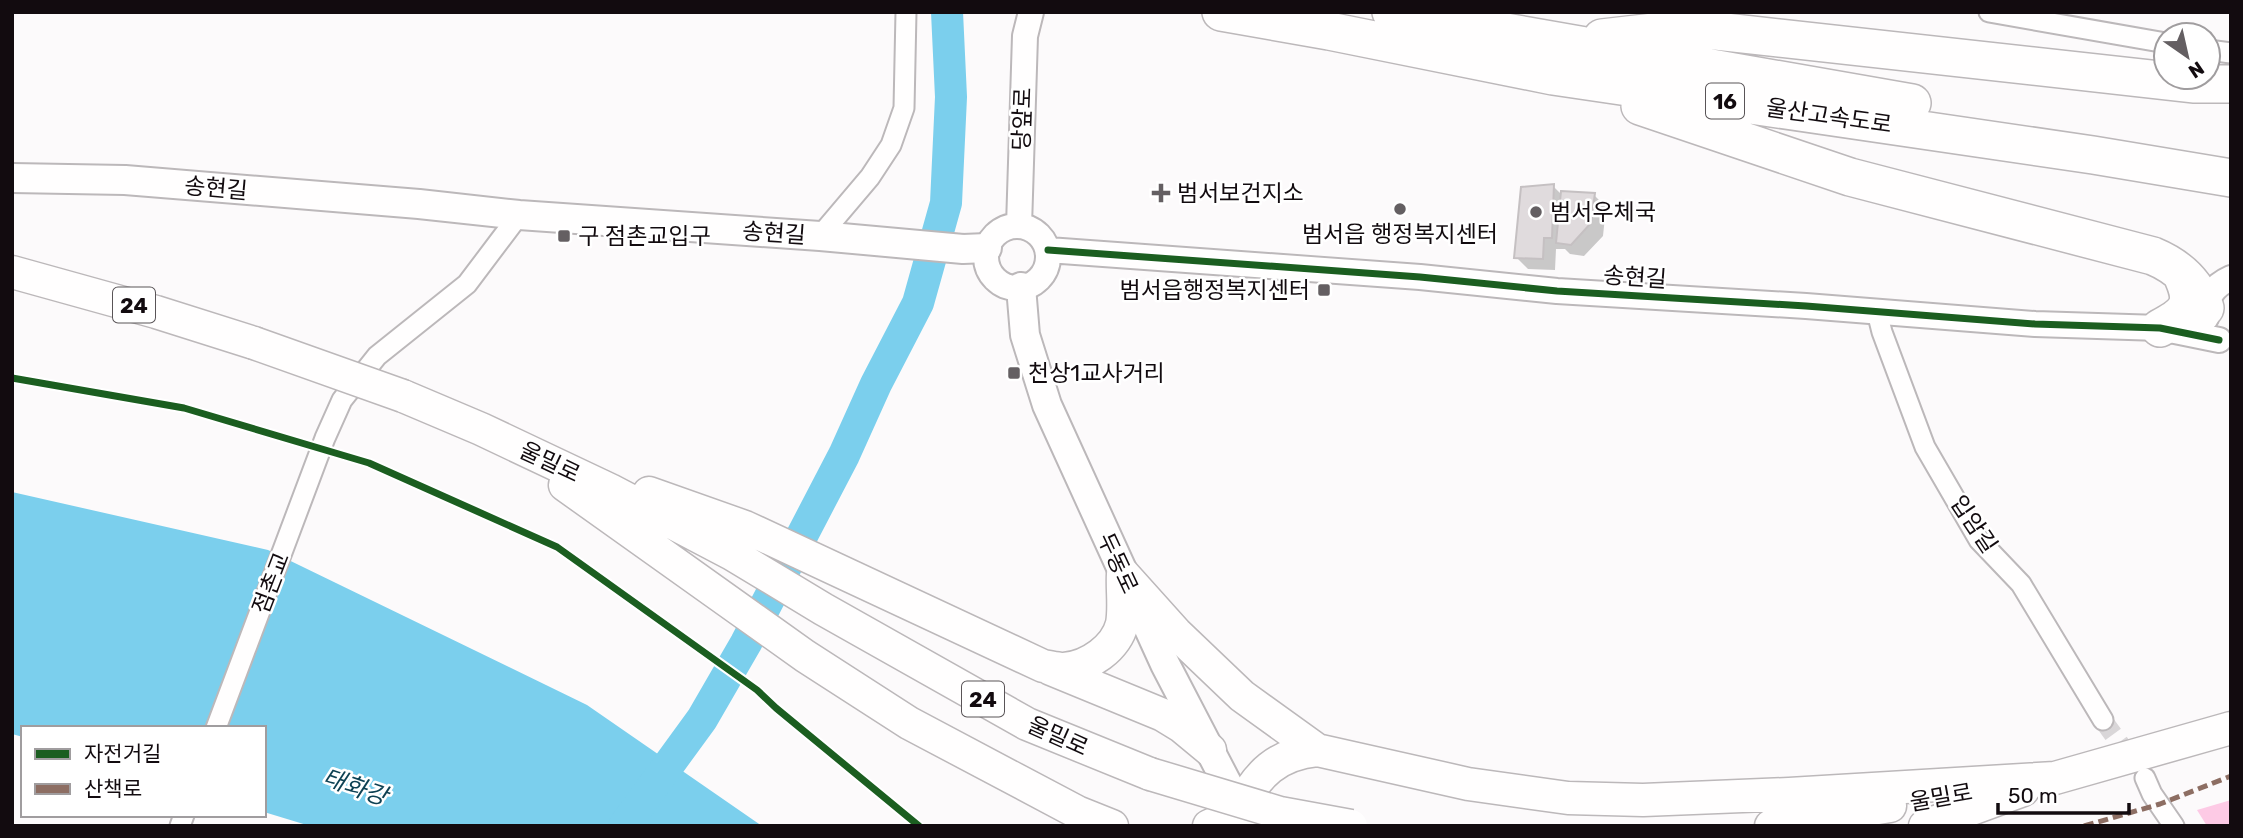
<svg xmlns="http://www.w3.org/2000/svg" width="2243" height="838" font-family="Rubik,'Noto Sans KR',sans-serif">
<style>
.forest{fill:#fdcae5}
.water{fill:#7bcfed}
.shadow{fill:#0003}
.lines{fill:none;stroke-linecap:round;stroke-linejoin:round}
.river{stroke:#7bcfed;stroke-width:32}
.building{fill:#e0dbdd;stroke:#c5c0c2;stroke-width:2}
.minor-tunnel{stroke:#d9d6d8;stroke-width:19;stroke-dasharray:19 10;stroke-linecap:butt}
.minor-casing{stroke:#bcb8ba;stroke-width:23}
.tertiary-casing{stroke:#bcb8ba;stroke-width:28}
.secondary-casing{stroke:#bcb8ba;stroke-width:32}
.primary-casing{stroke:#bcb8ba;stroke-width:35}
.motorway-casing{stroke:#bcb8ba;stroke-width:40}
.minor{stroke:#fffefe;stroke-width:19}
.tertiary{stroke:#fffefe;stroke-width:24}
.secondary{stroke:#fffefe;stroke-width:28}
.primary{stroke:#fffefe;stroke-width:32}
.motorway{stroke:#fffefe;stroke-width:37}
.primary-bridge-casing{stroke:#bcb8ba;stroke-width:35;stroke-linecap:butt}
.primary-bridge{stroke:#fffefe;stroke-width:32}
.quiet{stroke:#8d6e63;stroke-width:5;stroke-dasharray:10 5;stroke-linecap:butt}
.cycleway-casing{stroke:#fff;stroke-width:11}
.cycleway{stroke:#1b5e20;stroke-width:7}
.poi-dot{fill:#645f62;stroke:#fff;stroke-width:2.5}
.labels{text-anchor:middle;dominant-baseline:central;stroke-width:5;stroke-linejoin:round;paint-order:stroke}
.shield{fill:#fff;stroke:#595457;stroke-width:2}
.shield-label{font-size:21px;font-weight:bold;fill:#120b0f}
.street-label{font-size:23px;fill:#120b0f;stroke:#fff}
.poi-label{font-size:23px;fill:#120b0f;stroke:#fff;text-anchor:start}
.water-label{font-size:24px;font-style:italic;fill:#0d4153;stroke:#fff}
</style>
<rect width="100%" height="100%" fill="#fcfafb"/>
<path class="forest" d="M2231,800V826H2207L2197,810Z"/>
<path class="water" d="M12,492L268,550L587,705L762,826H310L264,812V728H23V737L12,734Z"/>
<path class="shadow" d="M1553,186L1562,195H1594L1606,207L1603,236L1584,256L1570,254L1565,249H1556L1555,270L1528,269L1516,257Z"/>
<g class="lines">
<path class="river" d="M624,826L702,719L746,643L844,455L876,384L918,303L946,203L951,97L947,12"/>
</g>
<path class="building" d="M1554,184L1552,238H1544L1543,259L1514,258L1521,187Z
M1561,191L1595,193L1591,223L1571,245L1556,243Z"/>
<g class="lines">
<path class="minor-tunnel" d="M2102,719L2134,763"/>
<g class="minor-casing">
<path id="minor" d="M1989,12L2166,43
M2208,50L2231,53
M820,236L870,177L891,145L904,108L906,12
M1877,312L1882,332L1925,447L1979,540L2021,584L2103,720
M216,728L325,438L342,400L377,356L467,284L519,215
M2145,778L2152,794L2174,826
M180,826L184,815"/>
</g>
<g class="tertiary-casing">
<path id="tertiary" d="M1019,226L1025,36L1031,12
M986 257a31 31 0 1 1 62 0a31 31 0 1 1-62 0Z
M1048,250L1420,277L1557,291L1806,306L2035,324L2160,328L2219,340
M2206,318C2204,299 2213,286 2231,278"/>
</g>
<g class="secondary-casing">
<path id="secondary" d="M12,178L125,180L419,204L519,215L820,236L963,249L987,248
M1021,287L1025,335L1047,405L1165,664L1243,814"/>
</g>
<g class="primary-casing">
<path id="primary" d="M12,272L156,312L254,343
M403,396L481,429L610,490L732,554L823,609L1027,724L1150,774
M565,485L805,656L909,723L1077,812L1112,826
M649,493L745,527L1043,666C1050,667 1057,669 1064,669C1089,667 1116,648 1122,624C1125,608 1122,589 1123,574
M1123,574L1176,633L1242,696L1317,750
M1051,669L1163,715L1181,726L1210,750
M2035,781L2055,778L2231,728
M1209,826L1232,816L1235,805L1233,794
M1266,826L1240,808C1257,774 1277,754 1317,750L1468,784L1568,798L1643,800L1789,794L2055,778
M1771,826L1890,806
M1925,826L2023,790"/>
</g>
<g class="motorway-casing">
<path id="motorway" d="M1221,12L1329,31L1553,76L2093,155L2231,178
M1391,12L1912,103
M1602,38L1689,28L2195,84H2231
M1640,106L1850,177L2153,256C2177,266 2196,283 2205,308
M2160,328C2190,312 2195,303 2181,273"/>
</g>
<use href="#minor" class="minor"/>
<use href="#tertiary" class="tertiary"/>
<use href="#secondary" class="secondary"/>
<use href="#primary" class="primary"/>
<use href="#motorway" class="motorway"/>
<g class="primary-bridge-casing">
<path id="primary-bridge" d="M254,343L403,396
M1150,774L1280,813L1351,826"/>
</g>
<use href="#primary-bridge" class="primary-bridge"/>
<path class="quiet" d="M2084,826L2160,804L2231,776"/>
<g class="cycleway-casing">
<path id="cycleway" d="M1048,250L1420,277L1557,291L1806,306L2035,324L2160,328L2219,340
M12,378L184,408L369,463L557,547L757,690L776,708L919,826"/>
</g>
<use href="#cycleway" class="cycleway"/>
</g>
<g class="poi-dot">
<path d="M1157.5 182.5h7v7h7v7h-7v7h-7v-7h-7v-7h7z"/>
<circle cx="1400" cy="209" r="7"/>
<circle cx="1536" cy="212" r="7"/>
<rect x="557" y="229" width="14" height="14" rx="3.5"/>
<rect x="1317" y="283" width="14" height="14" rx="3.5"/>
<rect x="1007" y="366" width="14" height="14" rx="3.5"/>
</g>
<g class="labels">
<g class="shield">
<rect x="1706" y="83.5" width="38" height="35" rx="5"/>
<rect x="113" y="287.5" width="42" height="35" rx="5"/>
<rect x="962" y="681.5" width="42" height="35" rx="5"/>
</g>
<g class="shield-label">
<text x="1725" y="101">16</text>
<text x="134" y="305">24</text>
<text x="983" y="699">24</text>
</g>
<g class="street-label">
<text transform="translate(1829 116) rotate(8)">울산고속도로</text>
<text transform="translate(1022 119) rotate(-88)">당앞로</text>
<text transform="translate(216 188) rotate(5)">송현길</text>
<text transform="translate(774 233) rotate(4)">송현길</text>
<text transform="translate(1635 277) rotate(4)">송현길</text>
<text transform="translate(550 462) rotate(25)">울밀로</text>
<text transform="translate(1974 524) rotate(56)">입암길</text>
<text transform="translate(1118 563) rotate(65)">두동로</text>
<text transform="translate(271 583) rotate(-69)">점촌교</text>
<text transform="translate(1058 736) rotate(24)">울밀로</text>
<text transform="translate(1941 797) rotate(-10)">울밀로</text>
</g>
<g class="poi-label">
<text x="1177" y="193">범서보건지소</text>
<text x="1550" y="212">범서우체국</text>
<text x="1400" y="234" text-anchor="middle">범서읍 행정복지센터</text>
<text x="578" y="236">구 점촌교입구</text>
<text x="1310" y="290" text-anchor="end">범서읍행정복지센터</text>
<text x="1028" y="373">천상1교사거리</text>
</g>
<g class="water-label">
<text transform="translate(355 787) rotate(19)">태화강</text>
</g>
</g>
<rect width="2243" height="838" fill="none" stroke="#120b0f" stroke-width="28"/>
<rect x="21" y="726" width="245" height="91" fill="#ffffff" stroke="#a09d9f" stroke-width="2"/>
<rect x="35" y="749" width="35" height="10" fill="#1b5e20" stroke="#a09d9f" stroke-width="2"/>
<text x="84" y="761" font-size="21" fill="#120b0f">자전거길</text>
<rect x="35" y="784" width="35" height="10" fill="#8d6e63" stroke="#a09d9f" stroke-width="2"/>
<text x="84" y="796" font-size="21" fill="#120b0f">산책로</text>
<g transform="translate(2187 56) rotate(146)"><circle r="33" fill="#ffffff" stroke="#a09d9f" stroke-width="2"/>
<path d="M0-5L12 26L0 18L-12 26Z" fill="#645f62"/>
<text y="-10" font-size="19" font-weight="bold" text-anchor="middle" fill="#120b0f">N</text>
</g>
<path d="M1998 803v10h131v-10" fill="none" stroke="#120b0f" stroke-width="3.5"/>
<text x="2008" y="803" font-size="21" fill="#120b0f" stroke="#ffffff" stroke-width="5" paint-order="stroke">50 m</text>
</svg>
